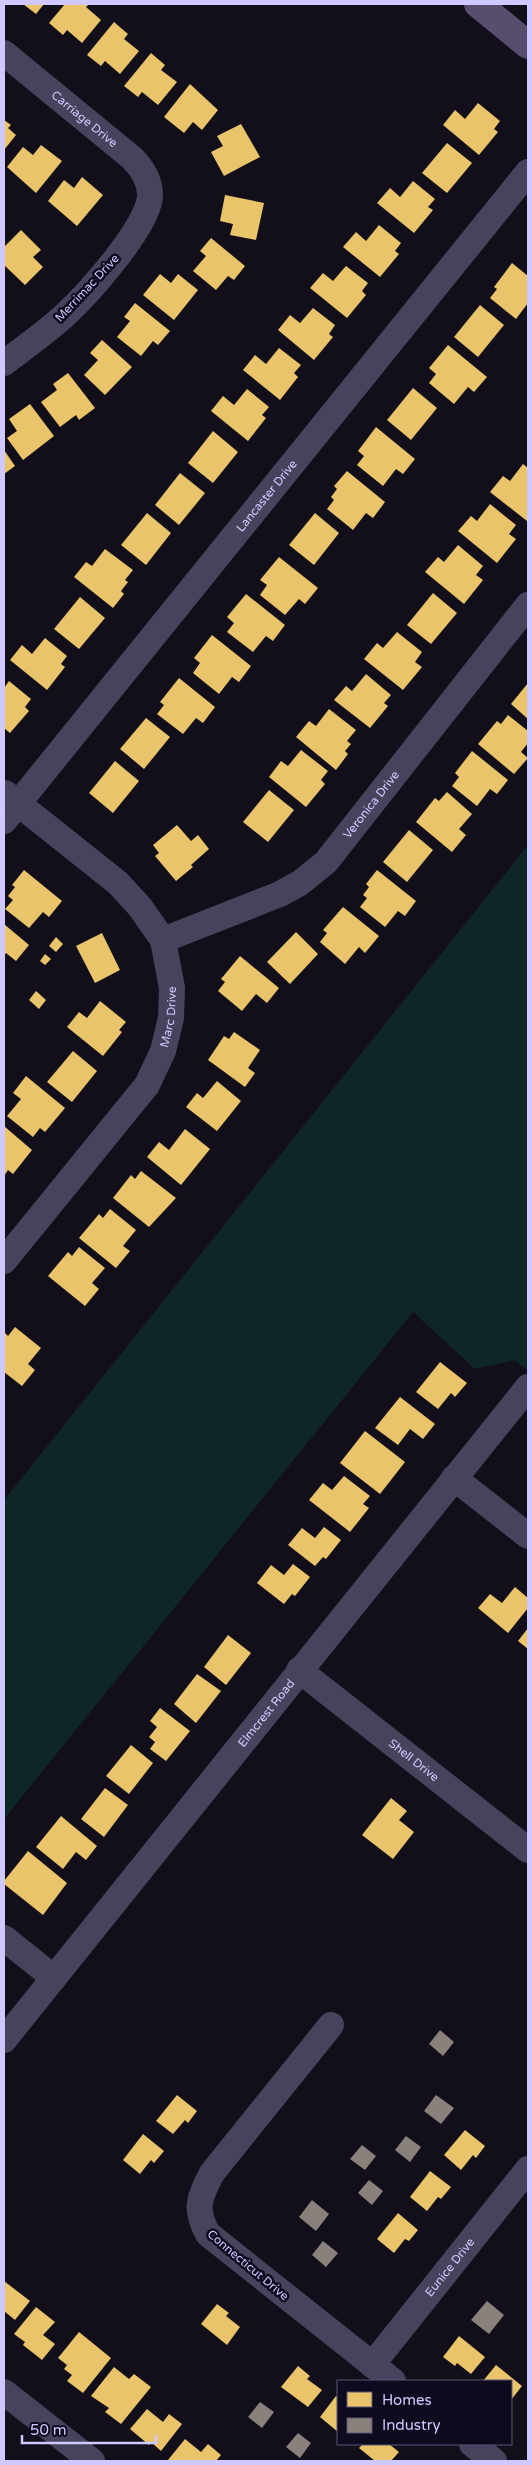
<svg xmlns="http://www.w3.org/2000/svg" width="532" height="2465" font-family="'Varela Round',sans-serif">
<style>
.green{fill:#0f2627}
.homes{fill:#e9c46a}
.industry{fill:#8a817c}
.lines{fill:none;stroke-linecap:round;stroke-linejoin:round}
.minor{stroke:#45445c;stroke-width:26}
.major{stroke:#594d6e;stroke-width:28}
.labels{text-anchor:middle;dominant-baseline:central;stroke-width:5;stroke-linejoin:round;paint-order:stroke}
.street-label{font-size:12px;fill:#d0c9ff;stroke:#0f0b1f}
</style>
<rect width="100%" height="100%" fill="#120f1a"/>
<path class="green" d="M528,845V1371L515,1360L475,1369L413,1312L4,1819V1500Z"/>
<path class="homes" d="M23,4H44L36,14Z
M65,4H89L86,7L101,20L82,43L67,30L63,35L49,23Z
M114,22L128,34L124,39L139,51L120,74L105,61L101,66L87,55Z
M151,53L165,65L161,70L177,82L158,105L142,92L138,97L124,86Z
M190,84L218,110L202,130L193,122L184,133L164,117Z
M478,103L500,121L494,129L498,132L479,155L443,125L455,110L465,119Z
M4,120L11,125L8,128L16,135L4,150Z
M241,124L260,157L224,176L211,152L223,146L217,136Z
M447,143L472,163L447,193L422,173Z
M41,145L62,161L36,193L7,167L23,147L33,155Z
M82,177L103,195L77,226L48,201L64,180L74,188Z
M413,181L435,199L428,207L433,210L414,233L377,203L390,188L400,197Z
M225,195L264,203L256,240L230,235L233,224L220,221Z
M379,225L401,243L395,251L399,254L380,277L343,247L356,232L366,241Z
M21,230L41,250L33,257L43,267L25,285L4,265V247Z
M211,238L245,266L234,280L228,276L216,290L193,271L206,256L200,251Z
M512,263L528,276V303L516,319L490,298L497,289L494,287Z
M346,266L368,283L362,291L366,295L347,318L310,288L323,273L333,281Z
M160,274L171,283L178,274L198,290L174,320L143,295Z
M135,303L170,331L158,345L153,341L141,356L117,337L130,321L124,317Z
M480,305L504,325L478,357L454,337Z
M313,308L335,325L329,334L333,337L314,360L278,330L290,315L300,323Z
M102,340L132,367L105,395L84,375L98,360L90,353Z
M448,345L487,377L474,392L468,387L454,404L429,383L436,374L429,368Z
M279,348L301,365L294,373L298,377L280,400L243,370L255,355L266,364Z
M68,373L95,408L79,420L76,415L60,427L41,402L57,390L53,384Z
M413,388L437,408L411,440L387,420Z
M247,389L269,407L262,415L266,418L248,441L211,411L223,396L234,405Z
M30,404L54,436L23,460L7,438L17,431L9,419Z
M376,427L415,459L403,474L396,469L383,486L357,465L364,456L358,451Z
M213,431L238,452L213,483L188,463Z
M4,450L15,466L4,474Z
M523,464L528,468L527,521L490,492L503,476L510,481Z
M347,471L385,502L373,518L366,513L353,530L327,509L334,500L331,497L337,489L334,486Z
M180,473L205,493L179,525L155,505Z
M490,504L516,525L509,534L516,539L497,563L458,531L471,516L477,521Z
M147,513L171,533L146,565L121,545Z
M315,513L339,533L314,565L289,545Z
M458,545L483,566L476,575L483,580L464,604L425,572L438,557L444,562Z
M105,549L133,570L125,580L128,582L121,591L124,594L113,608L74,577L86,562L92,566Z
M279,557L318,588L305,604L299,599L285,615L260,595L267,585L260,580Z
M433,593L457,613L431,644L407,625Z
M246,594L285,625L273,641L266,636L253,652L227,632L234,623L227,617Z
M80,597L105,618L79,649L54,629Z
M397,632L422,652L415,662L422,667L403,690L364,659L377,643L383,648Z
M212,635L251,666L239,682L232,677L219,694L193,673L200,663L194,658Z
M45,638L67,656L61,664L65,667L47,690L10,660L22,645L32,654Z
M366,674L391,695L384,703L388,706L370,728L334,700L346,686L352,691Z
M179,678L215,707L203,723L196,718L183,734L157,714L164,705L160,702Z
M9,681L31,699L25,707L29,711L10,733L4,728V688Z
M528,683V719L511,704Z
M329,709L356,730L347,741L351,744L345,751L348,754L336,770L296,737L309,721L316,726Z
M508,715L528,731V743L521,752L528,758L514,774L478,744L497,721L501,724Z
M146,718L170,737L144,769L120,749Z
M301,750L328,771L321,780L325,784L306,807L269,777L281,761L288,766Z
M472,751L508,780L497,794L490,789L477,806L452,786L459,777L455,773Z
M115,761L139,781L113,813L89,793Z
M269,790L294,810L268,842L243,822Z
M447,792L472,814L459,829L466,835L452,852L416,822L435,798L439,801Z
M177,825L191,841L198,835L209,849L191,865L193,867L176,881L155,856L159,853L153,845Z
M409,830L433,850L407,882L383,862Z
M24,870L62,901L49,917L43,912L29,928L5,909L13,900L8,896L15,887L12,885Z
M377,870L416,901L405,916L398,911L385,927L360,907L367,898L363,895L369,887L366,884Z
M343,907L379,936L365,953L359,947L345,964L320,942L327,933L323,930Z
M4,924L29,945L16,961L6,953L4,956Z
M296,932L318,954L290,984L267,962Z
M102,933L120,970L95,983L76,946Z
M56,937L63,944L56,952L49,946Z
M45,954L51,959L45,965L40,961Z
M240,956L279,988L267,1003L256,994L242,1011L218,991L225,982L221,979Z
M36,991L46,1000L39,1009L29,1000Z
M100,1001L126,1022L119,1030L122,1032L103,1056L67,1027L79,1012L87,1018Z
M234,1032L260,1050L248,1068L255,1073L245,1087L208,1060L224,1036L229,1039Z
M73,1051L97,1071L72,1102L47,1082Z
M26,1076L65,1108L45,1132L40,1128L33,1137L7,1116L21,1099L13,1093Z
M217,1081L241,1101L217,1131L186,1107L197,1093L203,1098Z
M4,1126L32,1150L13,1174L8,1170L4,1176Z
M185,1129L210,1149L181,1185L147,1157L159,1142L169,1150Z
M141,1171L176,1198L149,1227L113,1198L131,1175L135,1179Z
M110,1209L136,1230L123,1246L130,1251L116,1268L79,1238L99,1214L103,1218Z
M79,1247L105,1268L92,1283L99,1289L85,1306L48,1276L68,1252L72,1256Z
M15,1327L41,1348L28,1364L35,1370L22,1386L4,1372V1332L8,1336Z
M440,1362L467,1383L455,1397L451,1393L438,1409L416,1392Z
M400,1397L435,1424L423,1439L410,1429L398,1445L375,1428Z
M365,1431L405,1462L380,1494L340,1463Z
M344,1476L370,1496L363,1504L369,1508L350,1532L309,1500L323,1483L332,1490Z
M324,1527L341,1540L326,1559L323,1557L315,1566L288,1545L302,1528L315,1538Z
M293,1564L310,1577L295,1596L292,1594L284,1604L257,1583L271,1565L284,1575Z
M515,1587L528,1598V1608L508,1633L478,1608L490,1594L502,1603Z
M528,1628V1649L518,1641Z
M228,1635L251,1653L226,1685L204,1667Z
M197,1674L221,1691L196,1723L174,1704Z
M160,1708L190,1731L166,1761L150,1749L155,1742L149,1737L157,1727L150,1721Z
M131,1745L153,1763L129,1794L106,1776Z
M105,1788L128,1805L104,1837L81,1819Z
M391,1798L407,1811L399,1820L414,1832L393,1859L362,1835Z
M61,1816L97,1846L86,1860L76,1852L63,1869L36,1847Z
M28,1851L67,1883L43,1915L4,1884V1881Z
M177,2095L197,2111L188,2123L185,2120L173,2134L156,2121Z
M465,2130L485,2146L476,2158L473,2155L461,2170L444,2155Z
M143,2134L164,2151L154,2163L151,2160L140,2174L123,2160Z
M430,2171L451,2187L441,2199L438,2197L427,2211L410,2197Z
M398,2213L418,2230L409,2241L405,2239L394,2253L377,2239Z
M4,2281L30,2301L15,2320L4,2311Z
M217,2304L229,2313L226,2316L240,2327L227,2345L201,2324Z
M36,2307L55,2322L43,2335L55,2344L42,2360L23,2345L25,2342L14,2334Z
M79,2332L111,2358L83,2393L67,2381L72,2375L64,2369L67,2365L58,2358Z
M459,2336L485,2357L471,2374L457,2363L455,2366L443,2357Z
M496,2365L522,2386L511,2400V2381H483Z
M298,2366L310,2376L307,2379L322,2390L308,2407L281,2387Z
M114,2367L129,2379L134,2374L151,2387L121,2424L105,2412L109,2408L91,2396Z
M336,2396L338,2398V2432L320,2417Z
M147,2409L163,2422L169,2414L182,2424L161,2451L151,2442L149,2445L130,2429Z
M185,2439L201,2452L208,2444L221,2455L216,2461H170L168,2460Z
M363,2444H389L399,2452L391,2461H375L359,2448Z"/>
<path class="industry" d="M440,2030L454,2042L443,2056L429,2044Z
M436,2095L454,2108L441,2124L424,2111Z
M406,2136L421,2147L410,2162L395,2150Z
M362,2145L376,2156L365,2170L350,2159Z
M369,2180L383,2191L372,2205L358,2193Z
M312,2200L329,2214L316,2231L299,2217Z
M323,2241L338,2253L326,2267L312,2255Z
M487,2301L504,2315L489,2334L471,2320Z
M260,2402L274,2412L262,2428L248,2417Z
M298,2433L311,2443L300,2458L286,2447Z"/>
<g class="lines">
<g class="minor">
<path id="s1" d="M4,53L132,158C142,168 150,180 150,195C150,225 87,295 64,316C45,333 24,348 4,363"/>
<path id="s2" d="M4,821L528,172"/>
<path id="s3" d="M163,940L280,894L300,883L326,862L528,605"/>
<path id="s4" d="M4,1261L147,1085L163,1051L171,1018L172,988L163,940L140,907L118,883L5,793"/>
<path d="M454,1478L528,1536"/>
<path id="s5" d="M299,1670L528,1850"/>
<path d="M4,1938L54,1978"/>
<path d="M331,2025L212,2173C199,2198 194,2209 208,2234L393,2381"/>
<path id="s6" d="M4,2040L528,1387"/>
<path id="s7" d="M372,2365L528,2169"/>
<path d="M4,2392L92,2461"/>
<path d="M472,2444L494,2461"/>
</g>
<path class="major" d="M478,4L528,45"/>
</g>
<g class="labels">
<g class="street-label">
<text stroke="none"><textPath href="#s1" startOffset="104">Carriage Drive</textPath></text>
<text transform="translate(87 288) rotate(-47)">Merrimac Drive</text>
<text stroke="none"><textPath href="#s2" startOffset="418">Lancaster Drive</textPath></text>
<text stroke="none"><textPath href="#s3" startOffset="255">Veronica Drive</textPath></text>
<text stroke="none"><textPath href="#s4" startOffset="299">Marc Drive</textPath></text>
<text stroke="none"><textPath href="#s6" startOffset="419">Elmcrest Road</textPath></text>
<text stroke="none"><textPath href="#s5" startOffset="146">Shell Drive</textPath></text>
<text transform="translate(248 2265) rotate(40)">Connecticut Drive</text>
<text stroke="none"><textPath href="#s7" startOffset="125">Eunice Drive</textPath></text>
</g>
</g>
<rect width="532" height="2465" fill="none" stroke="#d0c9ff" stroke-width="10"/>
<rect x="337" y="2380" width="175" height="65" fill="#0f0b1f" stroke="#5c5779"/>
<rect x="347" y="2392" width="25" height="15" fill="#e9c46a" stroke="#5c5779"/>
<text x="382" y="2405" font-size="15" fill="#d0c9ff">Homes</text>
<rect x="347" y="2418" width="25" height="15" fill="#8a817c" stroke="#5c5779"/>
<text x="382" y="2430" font-size="15" fill="#d0c9ff">Industry</text>
<path d="M22 2435v8h134v-8" fill="none" stroke="#d0c9ff" stroke-width="2.5"/>
<text x="30" y="2435" font-size="15" fill="#d0c9ff" stroke="#0f0b1f" stroke-width="4" paint-order="stroke">50 m</text>
</svg>
